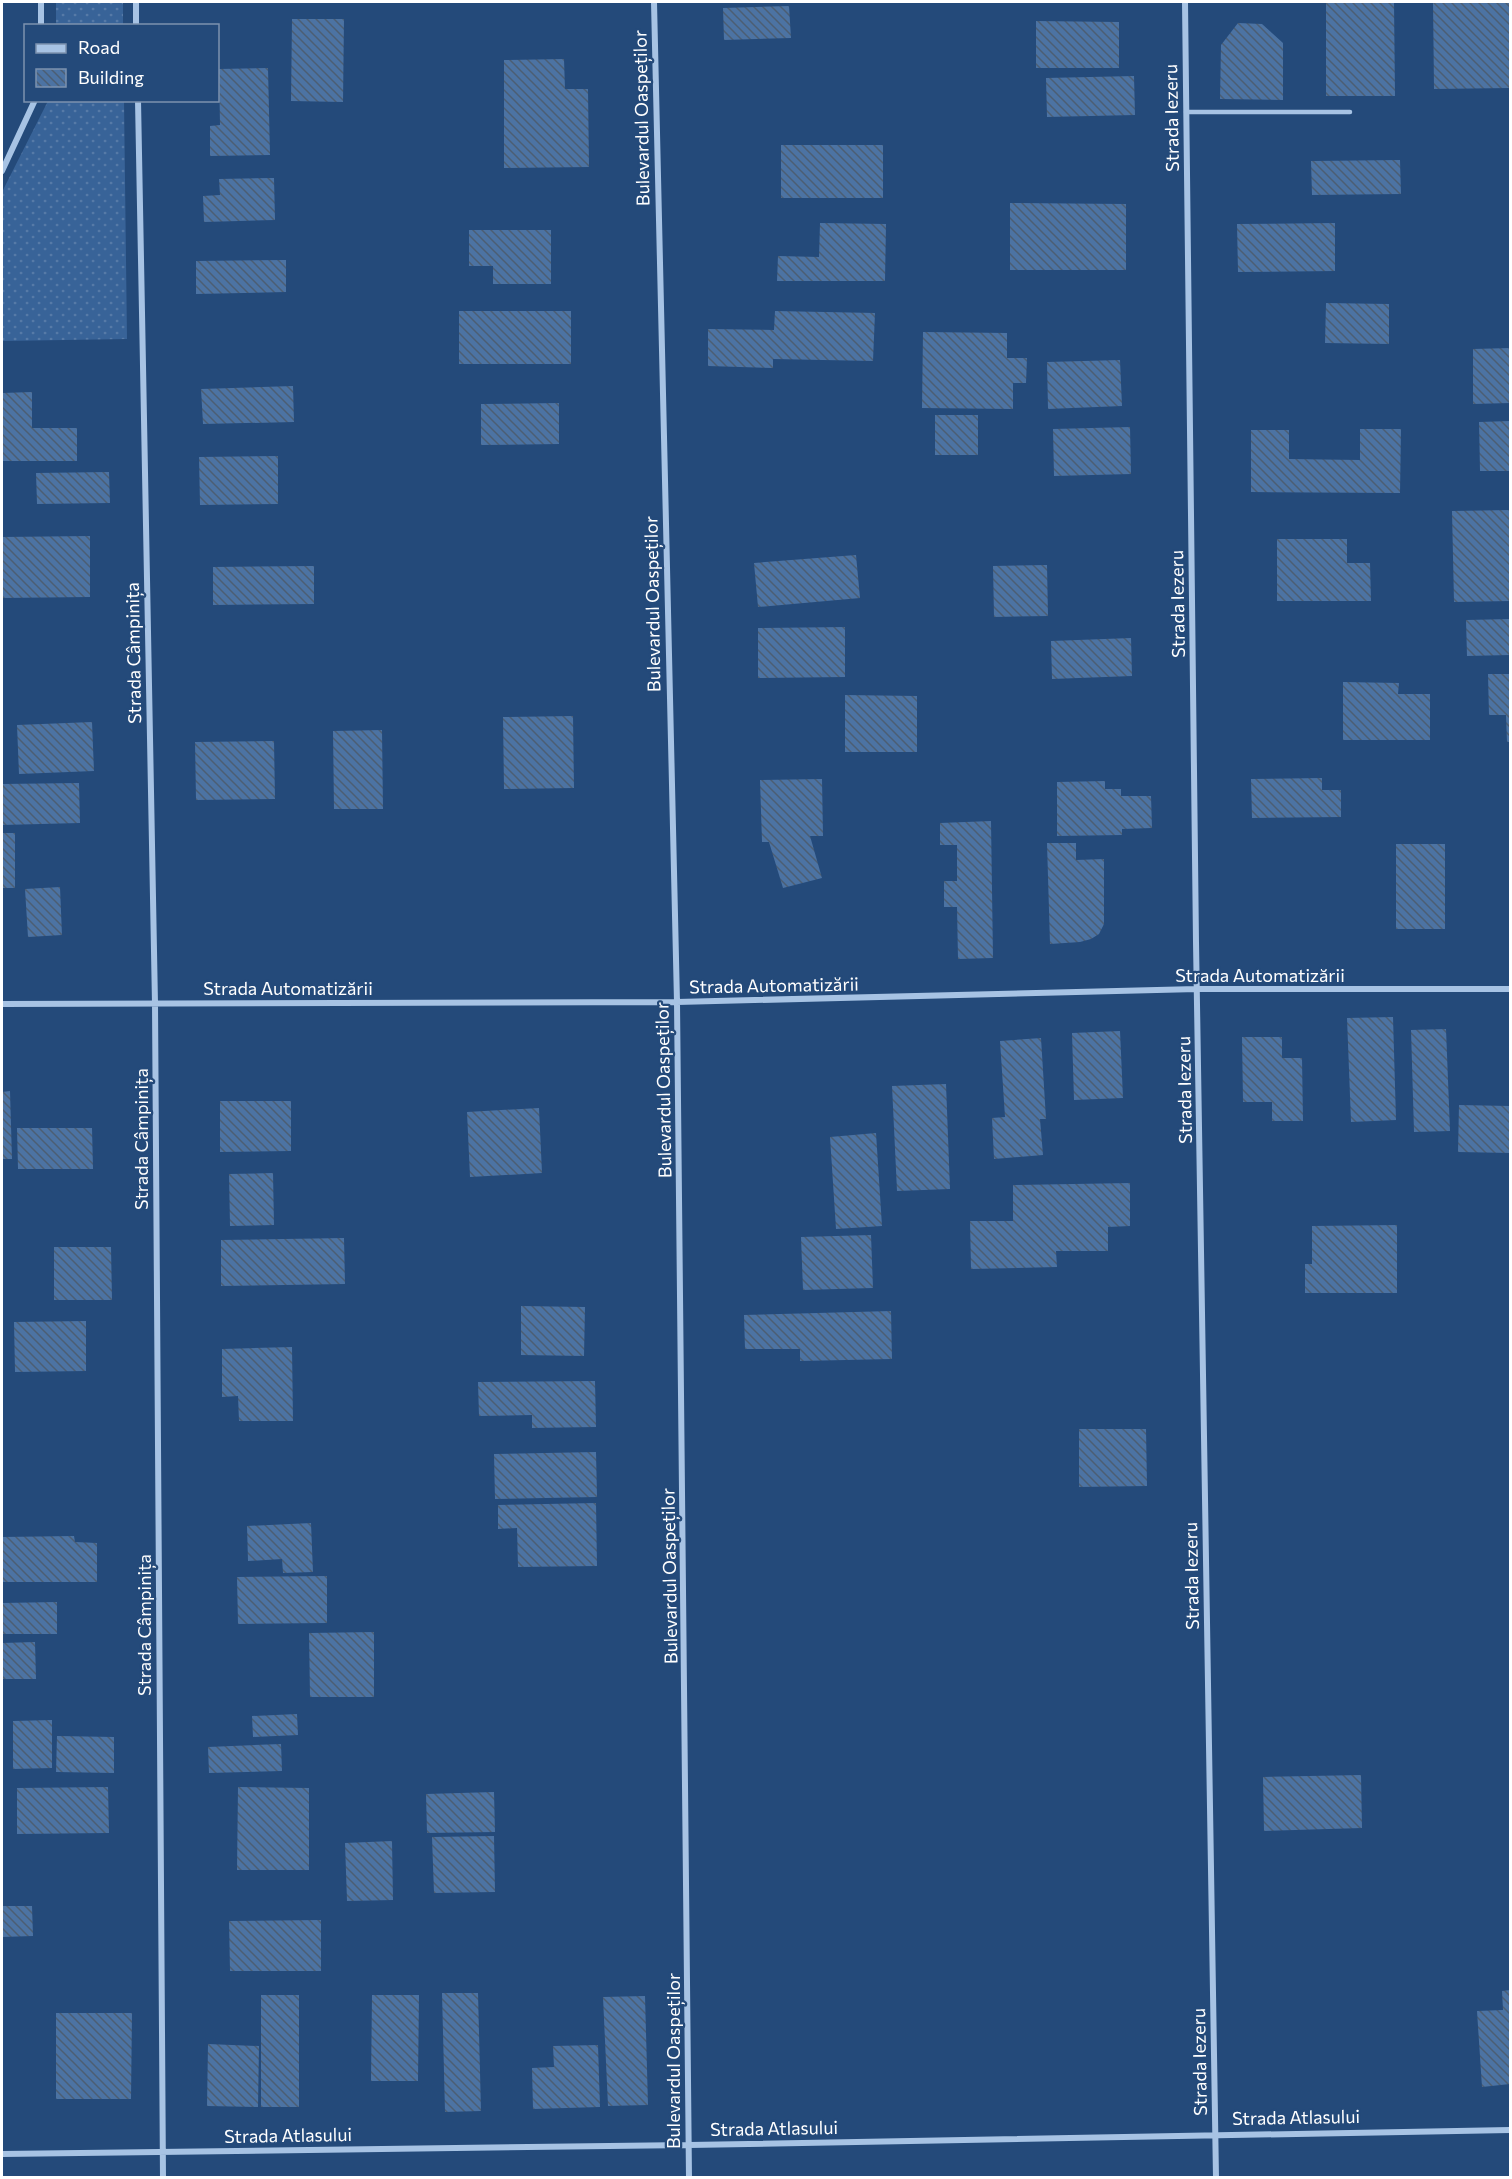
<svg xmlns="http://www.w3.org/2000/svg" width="1512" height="2179" font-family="Commissioner,sans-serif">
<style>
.grass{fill:url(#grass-dots)}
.building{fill:url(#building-back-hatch)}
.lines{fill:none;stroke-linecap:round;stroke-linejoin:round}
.lane{stroke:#a7c3e4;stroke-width:4.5}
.street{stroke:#a7c3e4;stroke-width:6}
.labels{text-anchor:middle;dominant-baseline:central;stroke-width:4.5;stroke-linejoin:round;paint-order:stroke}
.street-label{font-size:18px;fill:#fff;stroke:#244a7a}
</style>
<defs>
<pattern id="grass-dots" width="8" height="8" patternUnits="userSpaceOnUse" patternTransform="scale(1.5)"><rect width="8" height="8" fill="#386398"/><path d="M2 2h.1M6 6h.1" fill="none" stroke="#567aa7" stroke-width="1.8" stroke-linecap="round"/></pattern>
<pattern id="building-back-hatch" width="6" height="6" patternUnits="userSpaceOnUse" patternTransform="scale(1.5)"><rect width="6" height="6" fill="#4c73a3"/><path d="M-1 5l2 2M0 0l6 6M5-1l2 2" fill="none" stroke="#4c5e73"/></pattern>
</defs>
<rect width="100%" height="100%" fill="#244a7a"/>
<path class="grass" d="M56,2H123V25H56Z
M48,101H124L127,339L2,341V192Z"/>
<path class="building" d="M1326,2H1394L1395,96H1326Z
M1433,2H1510V88L1434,89Z
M789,6L791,38L724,40L723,8Z
M292,19H344L343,102L291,101Z
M1036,21L1119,22V68H1036Z
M1238,23L1262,24L1283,43V100L1220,99L1221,45Z
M564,59L565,89H588L589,167L504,168V60Z
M268,68L270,155L210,156V126L220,125L219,69Z
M1134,76L1135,115L1047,117L1046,78Z
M781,145H883V198H781Z
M1400,160L1401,194L1312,195L1311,161Z
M274,178L275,220L204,222L203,196L220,195L219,179Z
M1010,203L1126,204V270H1010Z
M820,223L886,224L885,281H777L778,256L819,257Z
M1335,223V271L1238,272L1237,224Z
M469,230H551V284H493V266H469Z
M286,260V292L196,294V261Z
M1326,303L1389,304V344L1325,343Z
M459,311H571V364H459Z
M775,311L875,313L873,361L773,359V368L708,366V329L774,330Z
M923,332L1007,333V358H1027L1026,383H1013V409L922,408Z
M1510,348V403L1473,404V349Z
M1120,360L1122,406L1048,409L1047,362Z
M293,386L294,422L203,424L201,389Z
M32,392V428H77V461H2V393Z
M559,403V444L481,445V404Z
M935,415H978V455H935Z
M1510,421V471H1480L1479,422Z
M1130,427L1131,474L1054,476L1053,429Z
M1360,429H1401L1400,493L1251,492V430H1289V459L1360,460Z
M278,456V504L200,505L199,457Z
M109,472L110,503L37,504L36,473Z
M1510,510V601L1454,602L1452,511Z
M90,536V597L2,598V537Z
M1277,539H1347V563H1370L1371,601H1277Z
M856,555L860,598L758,607L754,563Z
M1047,565L1048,616L994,617L993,566Z
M314,566V604L213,605V567Z
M1510,619V655L1467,656L1466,620Z
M845,627V677L758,678V628Z
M1131,638L1132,676L1052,679L1051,641Z
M1488,674H1510V742H1507L1506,715H1489Z
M1343,682L1399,683L1398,694H1430V740H1343Z
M845,695L917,696V752H845Z
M573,716L574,788L504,789L503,717Z
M92,722L94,771L19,774L17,725Z
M382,730L383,809H334L333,731Z
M274,741L275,799L196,800L195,742Z
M1322,778V790H1341V817L1252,818L1251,779Z
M822,779L823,836H810L822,878L783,888L769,842H762L760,780Z
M1105,781V789H1121V796H1151L1152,828L1122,829V835L1057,836V782Z
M79,783L80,823L2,825V784Z
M991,821L993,958L958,959L957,907H944V881H957V845H940V823Z
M2,833H15V888H2Z
M1047,843H1076V860L1104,859V924L1099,934L1091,939L1080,942L1050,944Z
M1396,844H1445V929H1396Z
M60,887L62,935L28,937L25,889Z
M1393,1017L1396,1120L1351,1122L1347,1018Z
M1446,1029L1450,1131L1414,1132L1411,1030Z
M1120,1031L1123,1098L1074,1100L1072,1033Z
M1242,1037H1282V1058H1302L1303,1121H1272V1102H1243Z
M1041,1038L1046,1119H1040L1043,1155L994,1159L992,1118L1005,1117L1000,1041Z
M946,1084L950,1189L897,1191L892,1086Z
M10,1091L12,1159H2V1092Z
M220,1101H291V1151L220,1152Z
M1459,1105L1510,1106V1153L1458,1152Z
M539,1108L542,1173L470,1177L467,1112Z
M17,1128H92L93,1169H18Z
M876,1133L882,1226L836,1229L830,1137Z
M273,1173L274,1225L230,1226L229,1174Z
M1130,1183V1226L1108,1227V1251H1056L1057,1267L971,1269L970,1221H1013V1185Z
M1397,1225V1293H1305V1264H1312V1226Z
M871,1235L873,1288L803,1290L801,1237Z
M344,1238L345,1284L221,1286V1240Z
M54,1247H111L112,1300H54Z
M521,1306L585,1307L584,1356L521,1355Z
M891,1311L892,1359L800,1361V1349H745L744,1315Z
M86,1321V1371L15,1372L14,1322Z
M292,1347L293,1421H239L238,1396L222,1397V1349Z
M595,1381L596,1427L532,1428V1415L479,1416L478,1382Z
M1079,1429H1146L1147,1486L1079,1487Z
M596,1452L597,1497L495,1499L494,1454Z
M596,1503L597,1566L518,1567L517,1528L498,1529V1505Z
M311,1523L313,1572L283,1573L282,1559L248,1561L247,1526Z
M74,1536L75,1542L97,1543V1582H2V1537Z
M327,1576V1623L238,1624L237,1577Z
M57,1602V1634H2V1603Z
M374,1632V1697H310L309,1633Z
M35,1642L36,1679H2V1643Z
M297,1714L298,1735L253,1737L252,1716Z
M52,1720V1768L13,1769V1721Z
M57,1736L114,1737V1773L56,1772Z
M281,1744L282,1771L209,1773L208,1747Z
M1361,1775L1362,1828L1264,1831L1263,1777Z
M108,1787L109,1833L17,1834V1788Z
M238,1787L309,1788V1870H237Z
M494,1792L495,1832L427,1833L426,1794Z
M494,1836L495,1892L434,1893L432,1837Z
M392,1841L393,1900L347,1901L345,1843Z
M2,1906H32L33,1936L2,1937Z
M321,1920V1971H230L229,1921Z
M1510,1990V2084L1482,2087L1477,2011L1503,2010L1502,1991Z
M442,1993H478L481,2111L445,2112Z
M261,1995H299V2107H261Z
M372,1995H419L418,2081H371Z
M645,1996L648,2105L608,2106L603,1997Z
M56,2013H132L131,2099H56Z
M208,2044L259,2046L258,2107L207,2106Z
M598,2045L600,2107L533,2109L532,2068L554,2067L553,2046Z"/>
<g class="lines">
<path class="lane" d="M1186,112H1350"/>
<path class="street" d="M41,2V26
M136,2V26
M654,2L677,1002L689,2178
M1185,2L1196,942L1216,2178
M138,100L155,1004L163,2178
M2,171L35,100
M2,1004L677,1002L1197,989H1510
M2,2154L689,2145L1510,2130"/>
</g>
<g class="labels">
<g class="street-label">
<text transform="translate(641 118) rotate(-91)">Bulevardul Oaspeților</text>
<text transform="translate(1171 118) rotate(-91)">Strada Iezeru</text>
<text transform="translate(652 604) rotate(-91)">Bulevardul Oaspeților</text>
<text transform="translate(1177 604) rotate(-91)">Strada Iezeru</text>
<text transform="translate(133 653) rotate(-91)">Strada Câmpinița</text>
<text x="1260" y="975">Strada Automatizării</text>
<text transform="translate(774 985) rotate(-1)">Strada Automatizării</text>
<text x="288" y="988">Strada Automatizării</text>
<text transform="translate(663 1090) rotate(-91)">Bulevardul Oaspeților</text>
<text transform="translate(1184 1090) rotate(-91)">Strada Iezeru</text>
<text transform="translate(141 1139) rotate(-90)">Strada Câmpinița</text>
<text transform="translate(669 1576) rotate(-91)">Bulevardul Oaspeților</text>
<text transform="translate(1191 1576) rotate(-91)">Strada Iezeru</text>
<text transform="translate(144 1625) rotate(-90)">Strada Câmpinița</text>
<text transform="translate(673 2061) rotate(-90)">Bulevardul Oaspeților</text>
<text transform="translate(1199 2062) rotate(-91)">Strada Iezeru</text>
<text transform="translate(1296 2117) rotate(-1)">Strada Atlasului</text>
<text transform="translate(774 2128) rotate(-1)">Strada Atlasului</text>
<text transform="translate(288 2135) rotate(-1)">Strada Atlasului</text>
</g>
</g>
<rect width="1512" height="2179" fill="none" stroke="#ffffff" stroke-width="6"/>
<rect x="24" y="24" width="195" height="78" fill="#244a7a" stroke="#7c92af" stroke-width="1.5"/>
<rect x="36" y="44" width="30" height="9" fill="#a7c3e4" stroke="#7c92af" stroke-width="1.5"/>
<text x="78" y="54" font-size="18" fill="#ffffff">Road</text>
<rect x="36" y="69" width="30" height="18" fill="url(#building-back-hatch)" stroke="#7c92af" stroke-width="1.5"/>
<text x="78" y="84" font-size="18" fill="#ffffff">Building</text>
</svg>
